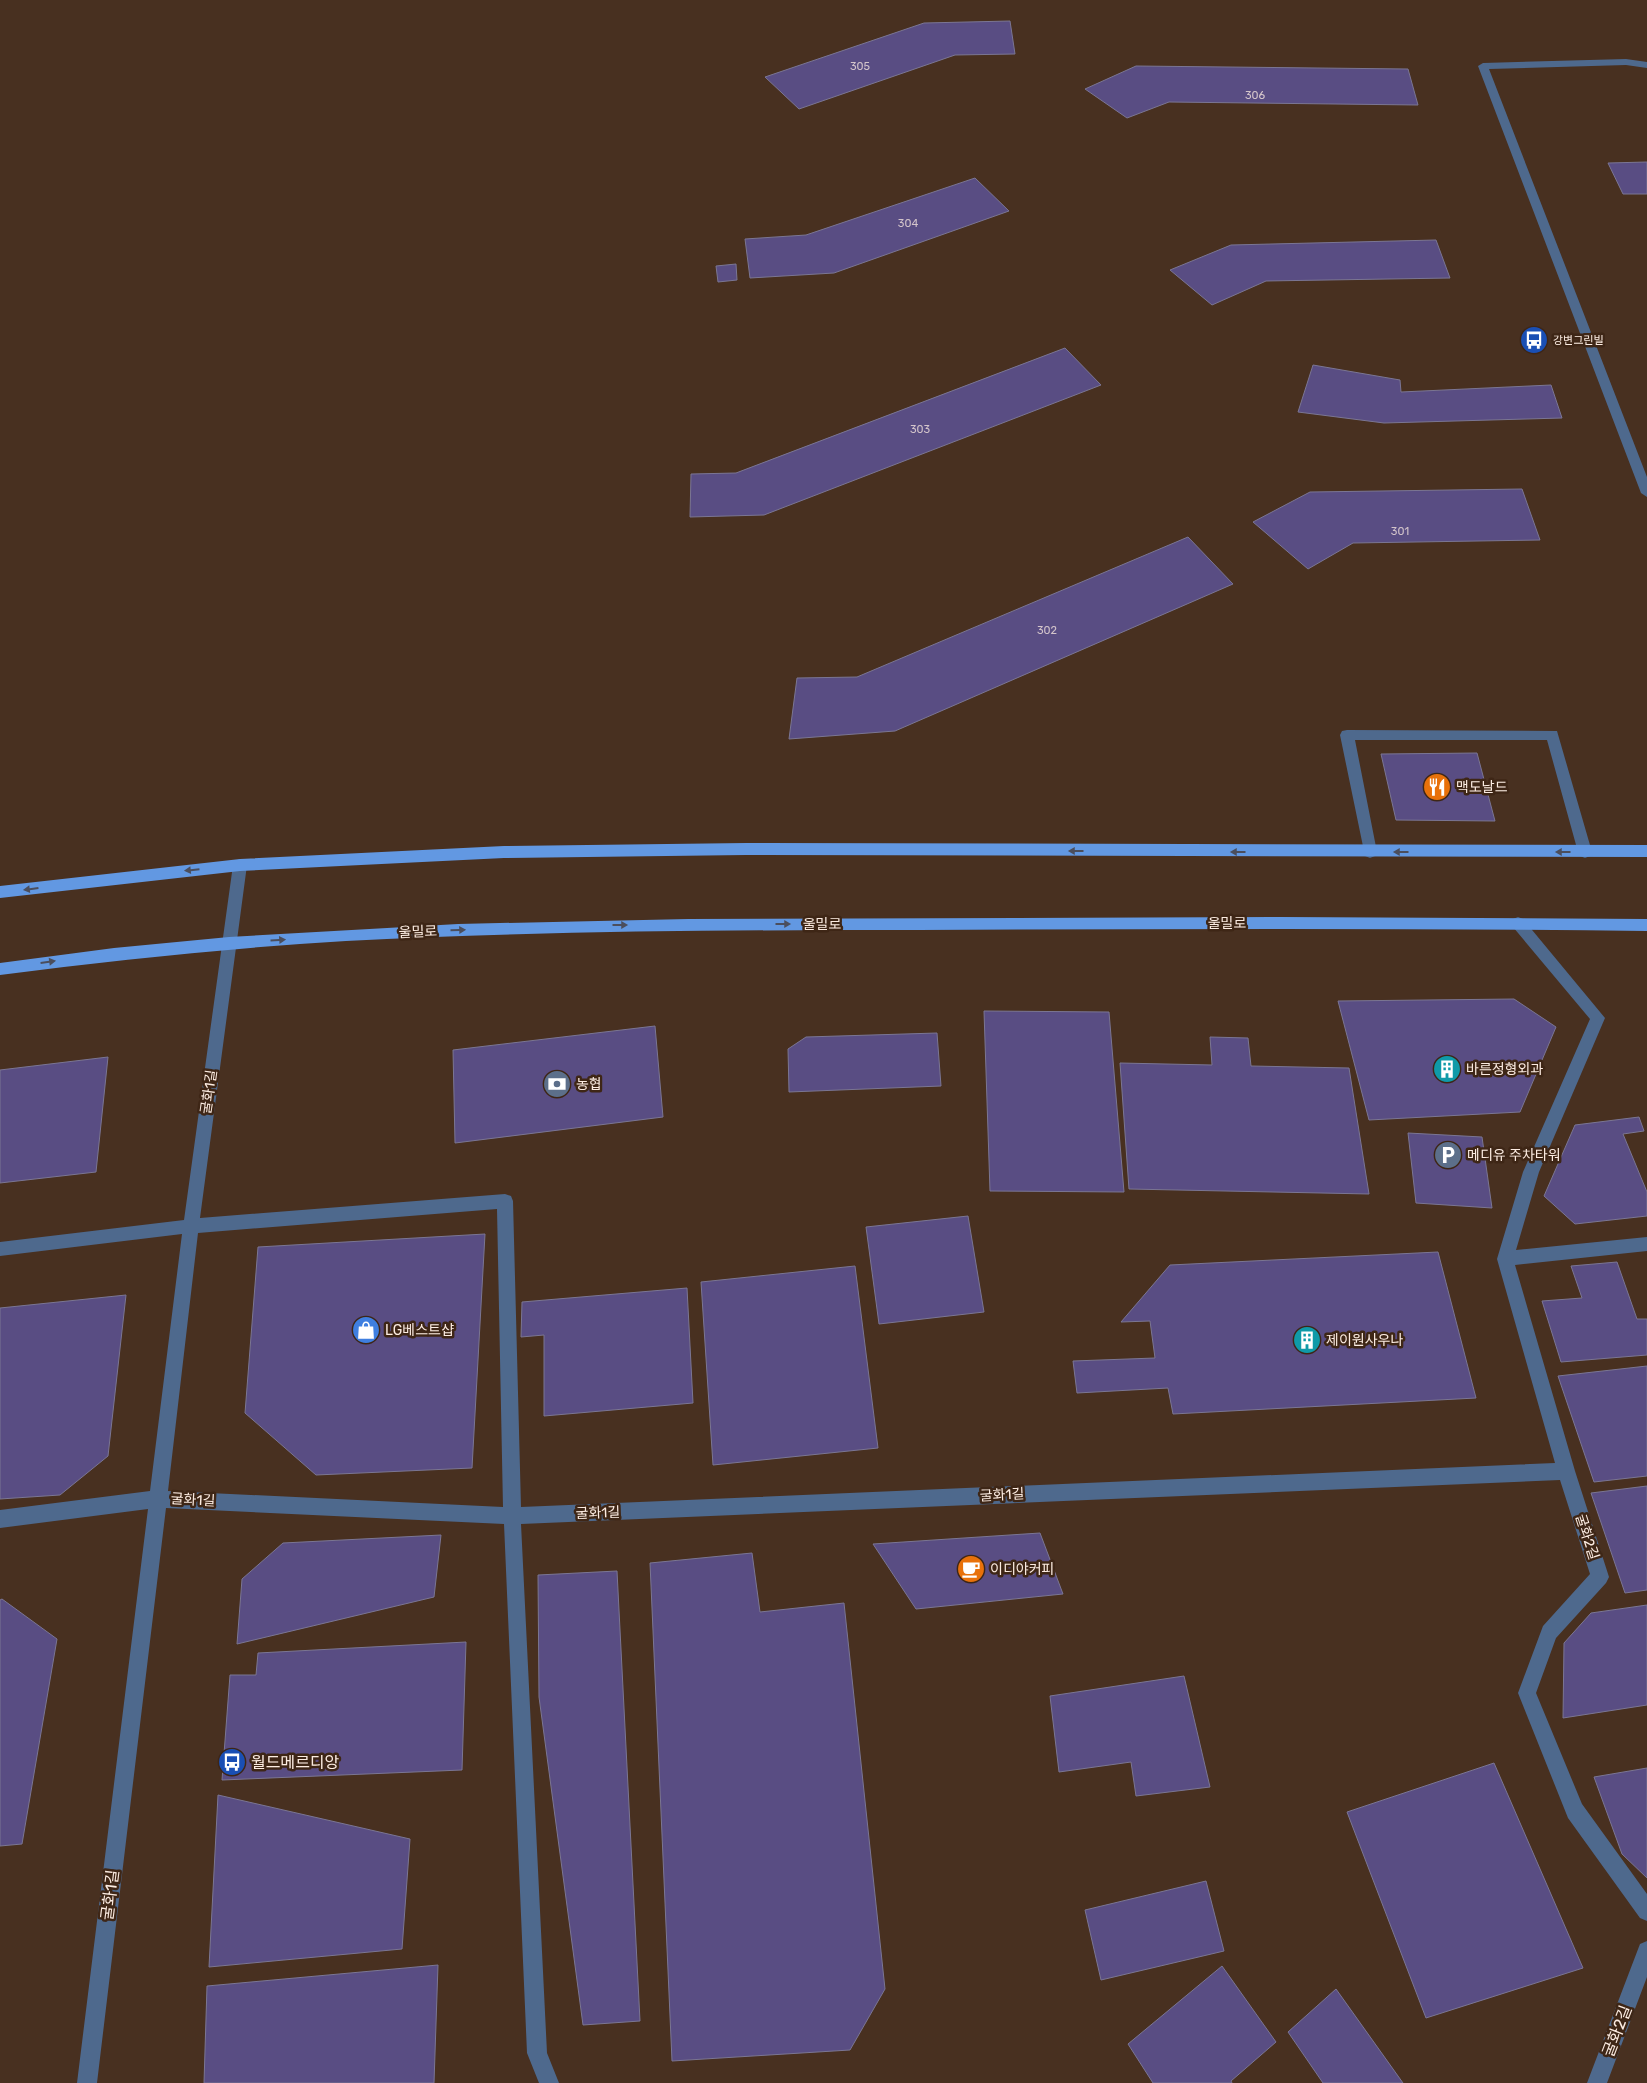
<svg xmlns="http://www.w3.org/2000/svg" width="1647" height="2083" font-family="Rubik,'Noto Sans KR',sans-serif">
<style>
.building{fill:#594d83;stroke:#7b7693}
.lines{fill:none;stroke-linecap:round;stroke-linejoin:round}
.lane{fill:#4e698d;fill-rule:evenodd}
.street{fill:#4e698d;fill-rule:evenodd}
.primary{fill:#6298e2;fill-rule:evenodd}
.oneway{fill:#4b4e5d}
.labels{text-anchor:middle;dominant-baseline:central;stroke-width:5;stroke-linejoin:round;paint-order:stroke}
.number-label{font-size:11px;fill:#d3c4ca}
.far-poi-label{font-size:11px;fill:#fcece2;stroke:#3e2616;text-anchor:start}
.poi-label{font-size:14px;fill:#fcece2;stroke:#3e2616;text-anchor:start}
.street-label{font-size:14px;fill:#fcece2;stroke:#3e2616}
.near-poi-label{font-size:16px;fill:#fcece2;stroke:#3e2616;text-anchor:start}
.near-street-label{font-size:16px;fill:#fcece2;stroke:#3e2616}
</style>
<rect width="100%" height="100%" fill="#483020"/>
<path class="building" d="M1010,21L1015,54L955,55L799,109L765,77L924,23Z
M1136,66L1408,69L1418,105L1169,102L1127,118L1085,89Z
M1647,162V194H1623L1608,163Z
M975,178L1009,211L834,273L750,278L745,239L806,235Z
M1436,240L1450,278L1266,281L1212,305L1170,270L1231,245Z
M736,264L737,280L718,282L716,266Z
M1065,348L1101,385L764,515L690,517L691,474L736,473Z
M1313,365L1400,380L1401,392L1551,385L1562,418L1384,423L1298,412Z
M1522,489L1540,540L1353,543L1308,569L1253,522L1310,492Z
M1188,537L1233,584L895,731L789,739L797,678L857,677Z
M1477,753L1495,821L1396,820L1381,754Z
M1514,999L1556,1027L1520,1112L1369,1120L1338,1001Z
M984,1011L1109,1012L1124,1192L990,1191Z
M655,1026L663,1117L455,1143L453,1050Z
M937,1033L941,1086L789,1092L788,1049L806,1037Z
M1210,1037L1248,1038L1251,1066L1349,1068L1369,1194L1129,1189L1120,1063L1212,1065Z
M108,1057L96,1172L0,1183V1070Z
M1639,1117L1644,1131L1623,1134L1647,1192V1216L1575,1224L1544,1196L1575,1125Z
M1408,1133L1482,1137L1492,1208L1416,1203Z
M968,1216L984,1312L879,1324L866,1227Z
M485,1234L472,1468L316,1475L245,1413L258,1247Z
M1438,1252L1476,1398L1173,1414L1168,1388L1077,1393L1073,1361L1155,1358L1150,1321L1121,1322L1170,1265Z
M1617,1262L1637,1319H1647V1355L1561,1362L1542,1301L1582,1298L1571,1266Z
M855,1266L878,1448L713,1465L701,1282Z
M687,1288L693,1403L544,1416V1335L521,1337L522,1302Z
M126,1295L108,1456L60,1495L0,1499V1308Z
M1647,1366V1476L1594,1482L1558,1376Z
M1647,1486V1590L1625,1593L1591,1493Z
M1040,1533L1063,1594L916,1609L873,1544Z
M441,1535L434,1597L237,1644L242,1579L283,1543Z
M752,1553L760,1612L844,1603L885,1989L850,2050L672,2061L650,1563Z
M617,1571L640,2021L583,2025L539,1697L538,1575Z
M2,1599L57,1639L22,1844L0,1846V1600Z
M1647,1605V1705L1563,1718L1564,1643L1591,1613Z
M466,1642L462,1770L222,1780L230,1675H256L258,1653Z
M1184,1676L1210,1787L1136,1796L1131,1762L1059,1772L1050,1696Z
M1494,1763L1583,1968L1426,2018L1347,1812Z
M1647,1768V1878L1622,1854L1594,1777Z
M218,1795L410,1839L402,1949L209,1967Z
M1206,1881L1224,1951L1101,1980L1085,1910Z
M438,1965L434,2083H204L207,1986Z
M1222,1966L1276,2042L1231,2081L1232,2083H1153L1128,2044Z
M1336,1989L1403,2083H1323L1288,2032Z"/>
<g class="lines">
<path class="lane" d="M1347,730L1557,731L1592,852L1590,856L1585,858L1580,856L1578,852L1547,740H1355L1377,852L1375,856L1370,858L1365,856L1340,735L1342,731Z"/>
<path class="street" d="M1626,59L1647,62V68L1626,65L1489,69L1647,477V497L1641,493L1478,66L1483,63Z
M240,859L245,861L247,865L200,1218L505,1194L511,1196L513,1201L521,1507L1555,1463L1497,1259L1523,1172L1590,1019L1513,927L1511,923L1513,919L1518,917L1523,919L1605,1018L1539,1172L1516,1250L1647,1237V1251L1515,1265L1575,1471L1609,1577L1606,1583L1556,1638L1536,1693L1582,1804L1647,1894V1921L1640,1918L1568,1818L1518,1693L1543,1626L1590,1574L1560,1480L521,1524L547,2053L559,2083H539L527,2053L504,1524L166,1508L97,2083H77L148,1509L0,1528V1510L150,1491L182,1234L0,1256V1242L184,1220L233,865L235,861ZM497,1209L503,1507L168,1491L198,1233Z
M1647,1941V1977L1607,2083H1587L1640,1944Z"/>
<path class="primary" d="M746,843L1647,845V857L746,855L504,858L240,871L0,898V886L240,859L504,846Z
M1282,917L1647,919V931C1404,928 1161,929 918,930C727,930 537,931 346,941C230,948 115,960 0,975V963L114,948L229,937L458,924L688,919Z"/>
</g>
<defs><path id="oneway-solid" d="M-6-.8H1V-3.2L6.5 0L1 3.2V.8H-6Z" transform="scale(1.25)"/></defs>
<g class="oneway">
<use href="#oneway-solid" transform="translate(1076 851) rotate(-180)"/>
<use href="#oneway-solid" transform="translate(1238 852) rotate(-180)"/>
<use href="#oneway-solid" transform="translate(1401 852) rotate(180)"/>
<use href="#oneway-solid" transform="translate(1563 852) rotate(180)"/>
<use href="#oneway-solid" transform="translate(192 870) rotate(174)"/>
<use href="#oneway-solid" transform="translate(31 889) rotate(173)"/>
<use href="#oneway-solid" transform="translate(783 924)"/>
<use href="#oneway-solid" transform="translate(620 925)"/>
<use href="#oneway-solid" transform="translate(458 930) rotate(-2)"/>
<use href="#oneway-solid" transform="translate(278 940) rotate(-4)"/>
<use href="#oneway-solid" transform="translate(48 962) rotate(-8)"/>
</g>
<defs>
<g id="bus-disc" transform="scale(1.4375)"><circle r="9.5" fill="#1a4fb4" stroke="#3e2616"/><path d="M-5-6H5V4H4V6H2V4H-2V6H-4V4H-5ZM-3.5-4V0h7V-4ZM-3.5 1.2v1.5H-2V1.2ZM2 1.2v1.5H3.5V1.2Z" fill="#fff"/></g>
<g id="restaurant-disc" transform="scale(1.4375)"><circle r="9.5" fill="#e8710a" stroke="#3e2616"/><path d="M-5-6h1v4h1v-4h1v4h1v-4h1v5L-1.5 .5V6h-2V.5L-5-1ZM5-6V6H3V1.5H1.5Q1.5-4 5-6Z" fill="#fff"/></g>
<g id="building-disc" transform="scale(1.4375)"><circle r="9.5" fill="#0f9aa8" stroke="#3e2616"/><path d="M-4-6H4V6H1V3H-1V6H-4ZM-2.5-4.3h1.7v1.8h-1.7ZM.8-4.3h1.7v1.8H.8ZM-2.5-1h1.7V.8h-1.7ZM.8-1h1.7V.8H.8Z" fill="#fff"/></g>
<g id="bank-disc" transform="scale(1.4375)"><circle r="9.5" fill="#5c6f8a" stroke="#3e2616"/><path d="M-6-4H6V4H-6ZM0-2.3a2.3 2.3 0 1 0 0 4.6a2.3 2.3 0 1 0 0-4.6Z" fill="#fff"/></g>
<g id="parking-disc" transform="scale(1.4375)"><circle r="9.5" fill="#5c6f8a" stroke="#3e2616"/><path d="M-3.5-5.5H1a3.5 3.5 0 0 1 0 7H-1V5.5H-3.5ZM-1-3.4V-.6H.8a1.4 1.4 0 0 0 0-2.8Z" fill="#fff"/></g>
<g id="shop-disc" transform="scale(1.4375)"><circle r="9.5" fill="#3f7fe0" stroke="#3e2616"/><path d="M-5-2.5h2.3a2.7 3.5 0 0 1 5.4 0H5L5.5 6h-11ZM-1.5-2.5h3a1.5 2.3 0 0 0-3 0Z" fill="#fff"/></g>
<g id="cafe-disc" transform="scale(1.4375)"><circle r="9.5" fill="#e8710a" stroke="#3e2616"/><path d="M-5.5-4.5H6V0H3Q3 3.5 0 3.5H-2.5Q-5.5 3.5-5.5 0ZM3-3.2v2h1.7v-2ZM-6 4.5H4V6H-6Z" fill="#fff"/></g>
</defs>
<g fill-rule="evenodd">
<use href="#bus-disc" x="1534" y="340"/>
<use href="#restaurant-disc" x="1437" y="787"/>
<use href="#building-disc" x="1447" y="1069"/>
<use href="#bank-disc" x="557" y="1084"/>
<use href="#parking-disc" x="1448" y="1155"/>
<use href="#shop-disc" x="366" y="1330"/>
<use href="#building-disc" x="1307" y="1340"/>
<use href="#cafe-disc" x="971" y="1569"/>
<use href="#bus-disc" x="232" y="1762"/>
</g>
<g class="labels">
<g class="number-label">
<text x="860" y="66">305</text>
<text x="1255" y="95">306</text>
<text x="908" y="223">304</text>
<text x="920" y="429">303</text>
<text x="1400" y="531">301</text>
<text x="1047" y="630">302</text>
</g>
<g class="far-poi-label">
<text x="1553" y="340">강변그린빌</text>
</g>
<g class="poi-label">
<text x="1456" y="787">맥도날드</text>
<text x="1466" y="1069">바른정형외과</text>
<text x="576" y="1084">농협</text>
<text x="1467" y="1155">메디유 주차타워</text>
<text x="385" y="1330">LG베스트샵</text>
<text x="1326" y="1340">제이원사우나</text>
<text x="990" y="1569">이디야커피</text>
</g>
<g class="street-label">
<text x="1227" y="923">울밀로</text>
<text x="822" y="924">울밀로</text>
<text transform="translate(418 932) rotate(-2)">울밀로</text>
<text transform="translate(209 1092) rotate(-82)">굴화1길</text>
<text transform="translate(1002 1495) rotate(-3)">굴화1길</text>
<text transform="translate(193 1500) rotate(3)">굴화1길</text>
<text transform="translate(598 1513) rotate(-2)">굴화1길</text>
<text transform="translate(1587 1537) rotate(72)">굴화2길</text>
</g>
<g class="near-poi-label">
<text x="251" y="1762">월드메르디앙</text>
</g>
<g class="near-street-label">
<text transform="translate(110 1895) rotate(-83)">굴화1길</text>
<text transform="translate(1617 2031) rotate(-69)">굴화2길</text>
</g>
</g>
</svg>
